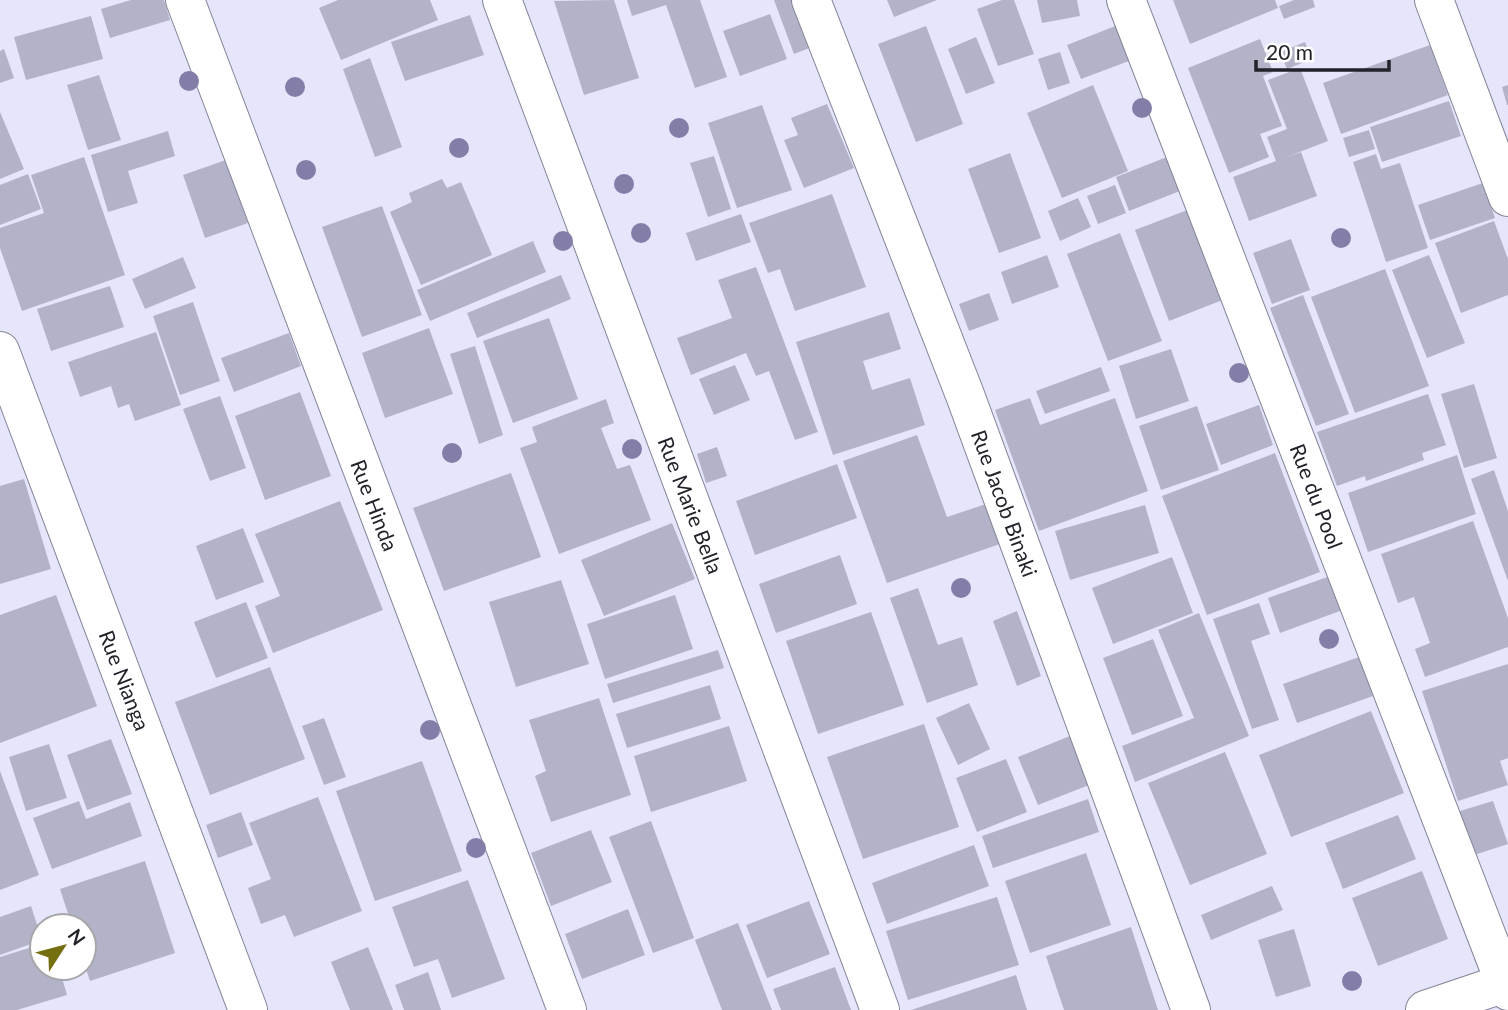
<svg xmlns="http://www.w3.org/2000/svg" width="1508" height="1010" font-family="Lato,sans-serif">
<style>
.building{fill:#b2b2c8}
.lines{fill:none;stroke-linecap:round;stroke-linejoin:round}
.minor-casing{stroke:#838397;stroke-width:40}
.minor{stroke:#fff;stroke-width:38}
.tree{fill:#827ea8}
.labels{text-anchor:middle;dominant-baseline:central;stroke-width:5;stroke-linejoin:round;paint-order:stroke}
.street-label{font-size:21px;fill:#22222b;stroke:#fff}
</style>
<rect width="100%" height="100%" fill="#e5e5fc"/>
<path class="building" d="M131,0H164L170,20L110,38L101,9Z
M338,0H430L438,20L341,60L319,8Z
M614,0L639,78L584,95L554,1Z
M627,0H700L727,77L695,88L666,5L632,16Z
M774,0H794L812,47L794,54Z
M887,0H937L894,17Z
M1002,0H1014L1034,54L998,66L977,9Z
M1037,0H1077L1080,16L1042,23Z
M1173,0H1275L1278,8L1190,44Z
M1294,0H1313L1315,7L1284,19L1279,6Z
M770,14L787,59L740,76L723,31Z
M470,15L484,55L405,81L391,42Z
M91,16L103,59L26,80L14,37Z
M1123,23L1137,58L1081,79L1067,45Z
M926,26L963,124L916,142L878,44Z
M976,37L995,83L966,94L948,49Z
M1260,39L1273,72L1263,76L1282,126L1260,134L1269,157L1229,173L1188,68Z
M1305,42L1312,59L1287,69L1280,52Z
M1430,45L1448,95L1341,134L1323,83Z
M4,49L14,78L0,83V51Z
M1060,52L1070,83L1048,90L1038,59Z
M370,58L402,147L375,157L343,69Z
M1300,68L1328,141L1284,158L1301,152L1317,196L1249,221L1233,177L1276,161L1267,137L1287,129L1268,80Z
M99,75L121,140L88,150L67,85Z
M1093,85L1128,171L1062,198L1027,113Z
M1508,85V105H1507L1502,87Z
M1449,101L1461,136L1382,162L1370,127Z
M827,104L854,168L804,188L784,140L798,135L791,118Z
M762,105L792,190L737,208L708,123Z
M0,112L24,169L0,179Z
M1369,130L1375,149L1349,157L1343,138Z
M168,131L175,156L128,171L138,203L108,212L91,155Z
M1010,153L1041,238L999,253L968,169Z
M1376,154L1381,169L1400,163L1428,248L1386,262L1353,162Z
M1172,155L1185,189L1129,211L1116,177Z
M714,156L731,209L708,217L690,163Z
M84,157L125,275L22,311L0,248V228L44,213L31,175Z
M226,160L248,223L205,238L183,175Z
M28,174L41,209L0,225V185Z
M442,179L447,188L461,182L492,255L421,285L390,212L412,202L409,193Z
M1483,183L1495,218L1430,240L1418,205Z
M1115,185L1126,213L1098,224L1087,196Z
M832,194L866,287L795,311L780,269L768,273L749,223Z
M1078,198L1091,227L1060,241L1048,211Z
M382,206L422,315L362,337L322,227Z
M1190,209L1225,299L1169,321L1135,230Z
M741,214L751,242L696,261L686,233Z
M1494,221L1508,259V295L1461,313L1435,243Z
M1120,233L1162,341L1108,361L1067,254Z
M1291,239L1310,290L1272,304L1253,253Z
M533,241L546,272L430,321L417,290Z
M1047,255L1059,287L1012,304L1001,272Z
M1429,255L1465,343L1427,358L1392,270Z
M183,257L196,288L145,309L132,279Z
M756,267L818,432L795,440L769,371L756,376L746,353L691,375L677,338L732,318L718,280Z
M1385,269L1429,386L1355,413L1311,297Z
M561,275L571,299L477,338L467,313Z
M110,286L124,327L51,351L37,309Z
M989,293L999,320L969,331L959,304Z
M1303,295L1349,414L1316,426L1270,308Z
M193,302L220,381L180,395L153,316Z
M889,312L901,349L863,361L872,390L910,378L925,425L833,455L796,342Z
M549,318L578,399L513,423L483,341Z
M429,328L453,394L385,418L362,353Z
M156,332L181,405L135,421L129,404L118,408L111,386L80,397L68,362Z
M289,333L301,366L234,392L221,358Z
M475,346L503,435L479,444L450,354Z
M1171,349L1189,401L1136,419L1119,366Z
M735,365L750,400L714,415L699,379Z
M1101,367L1110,391L1045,414L1036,391Z
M1474,384L1497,458L1464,468L1441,394Z
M300,392L331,476L265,500L235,416Z
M1428,394L1446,445L1422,453L1424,460L1366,481L1365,476L1337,486L1317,432Z
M220,396L246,468L210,481L183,409Z
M1030,398L1040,425L1115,398L1148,491L1039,531L995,410Z
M606,399L614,423L601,428L617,469L630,465L651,520L559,554L520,448L537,442L532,427Z
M1259,405L1273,445L1221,465L1206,424Z
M1197,406L1219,470L1161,490L1139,426Z
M917,435L947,517L986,504L1000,544L887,583L843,461Z
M717,447L727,476L706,483L697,454Z
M1275,453L1320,572L1207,615L1162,496Z
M1457,455L1476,514L1368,552L1348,493Z
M837,464L857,518L755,555L736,501Z
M1494,470L1508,511V581L1471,479Z
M511,473L541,557L444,591L413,508Z
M24,479L51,569L0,584V486Z
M340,501L383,610L273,653L255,606L280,596L255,534Z
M1145,505L1159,553L1070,580L1055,531Z
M1473,521L1508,618V647L1425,677L1415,649L1430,643L1414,597L1398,603L1381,554Z
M672,523L695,579L604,616L581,560Z
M243,528L264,582L216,600L196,546Z
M840,555L857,604L776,633L759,584Z
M1172,557L1193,613L1113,644L1092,588Z
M1336,574L1348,608L1280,633L1268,598Z
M561,580L589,664L516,687L489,602Z
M918,588L938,645L962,637L978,685L927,703L890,598Z
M56,595L97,706L0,743V615Z
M675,595L693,649L605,679L587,624Z
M246,602L268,658L216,678L194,622Z
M1259,603L1270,634L1251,641L1279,720L1252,729L1213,619Z
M1017,611L1041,676L1017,686L993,621Z
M871,612L904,705L818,734L786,641Z
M1199,613L1249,736L1135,782L1122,746L1194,718L1158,630Z
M1153,639L1183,716L1132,735L1103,658Z
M718,650L724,668L613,703L607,684Z
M1359,657L1373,696L1297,723L1283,684Z
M1508,664V758L1500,761L1508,785L1458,801L1422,691Z
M270,667L305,759L210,795L175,702Z
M710,685L721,719L627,748L616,714Z
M599,698L631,795L551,822L535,776L546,771L529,720Z
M969,703L990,749L958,765L936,718Z
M1371,711L1404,793L1291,837L1259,755Z
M324,718L346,777L324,785L302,726Z
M924,724L959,827L863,859L827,757Z
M729,726L747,781L651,812L634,756Z
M1070,736L1089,785L1038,805L1018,757Z
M111,739L132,794L87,810L67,755Z
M49,744L67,798L26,811L9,757Z
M1225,752L1267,854L1190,885L1148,783Z
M1006,759L1027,812L977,832L956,778Z
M422,761L462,871L375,901L336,791Z
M0,771L39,875L0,890Z
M318,797L362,911L294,937L285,915L261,924L248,888L271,879L249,823Z
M1088,799L1099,832L993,868L982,836Z
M79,801L86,819L130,802L142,836L52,869L33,818Z
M1493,801L1508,844L1474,855L1460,811Z
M241,812L253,845L218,858L206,825Z
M1398,815L1416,859L1343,889L1325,843Z
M651,821L694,938L653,953L609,837Z
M591,830L612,882L551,906L531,853Z
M974,845L989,886L887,924L872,883Z
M1086,853L1111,925L1030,953L1005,881Z
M145,861L175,953L90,981L84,963V926H72L60,889Z
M1422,871L1448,939L1378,966L1352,898Z
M468,880L505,979L452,998L438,959L414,967L392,907Z
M1272,886L1283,910L1211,940L1201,915Z
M997,897L1019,965L908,1000L886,931Z
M809,901L830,954L767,978L746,925Z
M31,906L42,940L0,955V917Z
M628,909L645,955L582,979L565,934Z
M738,923L772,1010H722L695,940Z
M1131,927L1158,1010H1064L1046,956Z
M1294,929L1311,986L1276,997L1258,940Z
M42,944V968H59L67,995L17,1010H0V957Z
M368,947L393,1010H350L331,962Z
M835,967L851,1010H781L773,989Z
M428,972L441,1010H404L395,985Z
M1016,975L1027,1010H911Z"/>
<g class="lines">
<g class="minor-casing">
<path id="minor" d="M185,0L567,1010
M502,0L880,1010
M811,0L965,395L1191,1010
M1126,0L1508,991
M1434,0L1508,197
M0,351L248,1010
M1425,1010L1508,982"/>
</g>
<use href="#minor" class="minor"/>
</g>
<g class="tree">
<circle cx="189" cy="81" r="10"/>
<circle cx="295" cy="87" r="10"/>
<circle cx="1142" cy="108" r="10"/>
<circle cx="679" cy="128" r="10"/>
<circle cx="459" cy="148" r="10"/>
<circle cx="306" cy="170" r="10"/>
<circle cx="624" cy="184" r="10"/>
<circle cx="641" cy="233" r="10"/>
<circle cx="1341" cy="238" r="10"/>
<circle cx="563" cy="241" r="10"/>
<circle cx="1239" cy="373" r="10"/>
<circle cx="632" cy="449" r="10"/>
<circle cx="452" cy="453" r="10"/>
<circle cx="961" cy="588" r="10"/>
<circle cx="1329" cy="639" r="10"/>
<circle cx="430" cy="730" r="10"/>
<circle cx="476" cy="848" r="10"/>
<circle cx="1352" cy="981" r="10"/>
</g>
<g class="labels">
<g class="street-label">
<text transform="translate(1317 496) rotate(69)">Rue du Pool</text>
<text transform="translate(1005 503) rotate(70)">Rue Jacob Binaki</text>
<text transform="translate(375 505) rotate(69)">Rue Hinda</text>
<text transform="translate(691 505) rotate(69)">Rue Marie Bella</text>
<text transform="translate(125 680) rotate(69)">Rue Nianga</text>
</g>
</g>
<g transform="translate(63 947) rotate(54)"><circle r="33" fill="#ffffff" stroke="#a7a7aa" stroke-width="2"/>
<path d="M0-5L12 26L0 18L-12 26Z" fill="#766f10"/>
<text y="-10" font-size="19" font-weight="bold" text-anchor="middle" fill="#22222b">N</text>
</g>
<path d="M1256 60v10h133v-10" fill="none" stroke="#22222b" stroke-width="3.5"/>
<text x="1266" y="60" font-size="21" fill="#22222b" stroke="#ffffff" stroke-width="5" paint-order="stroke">20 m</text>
</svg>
